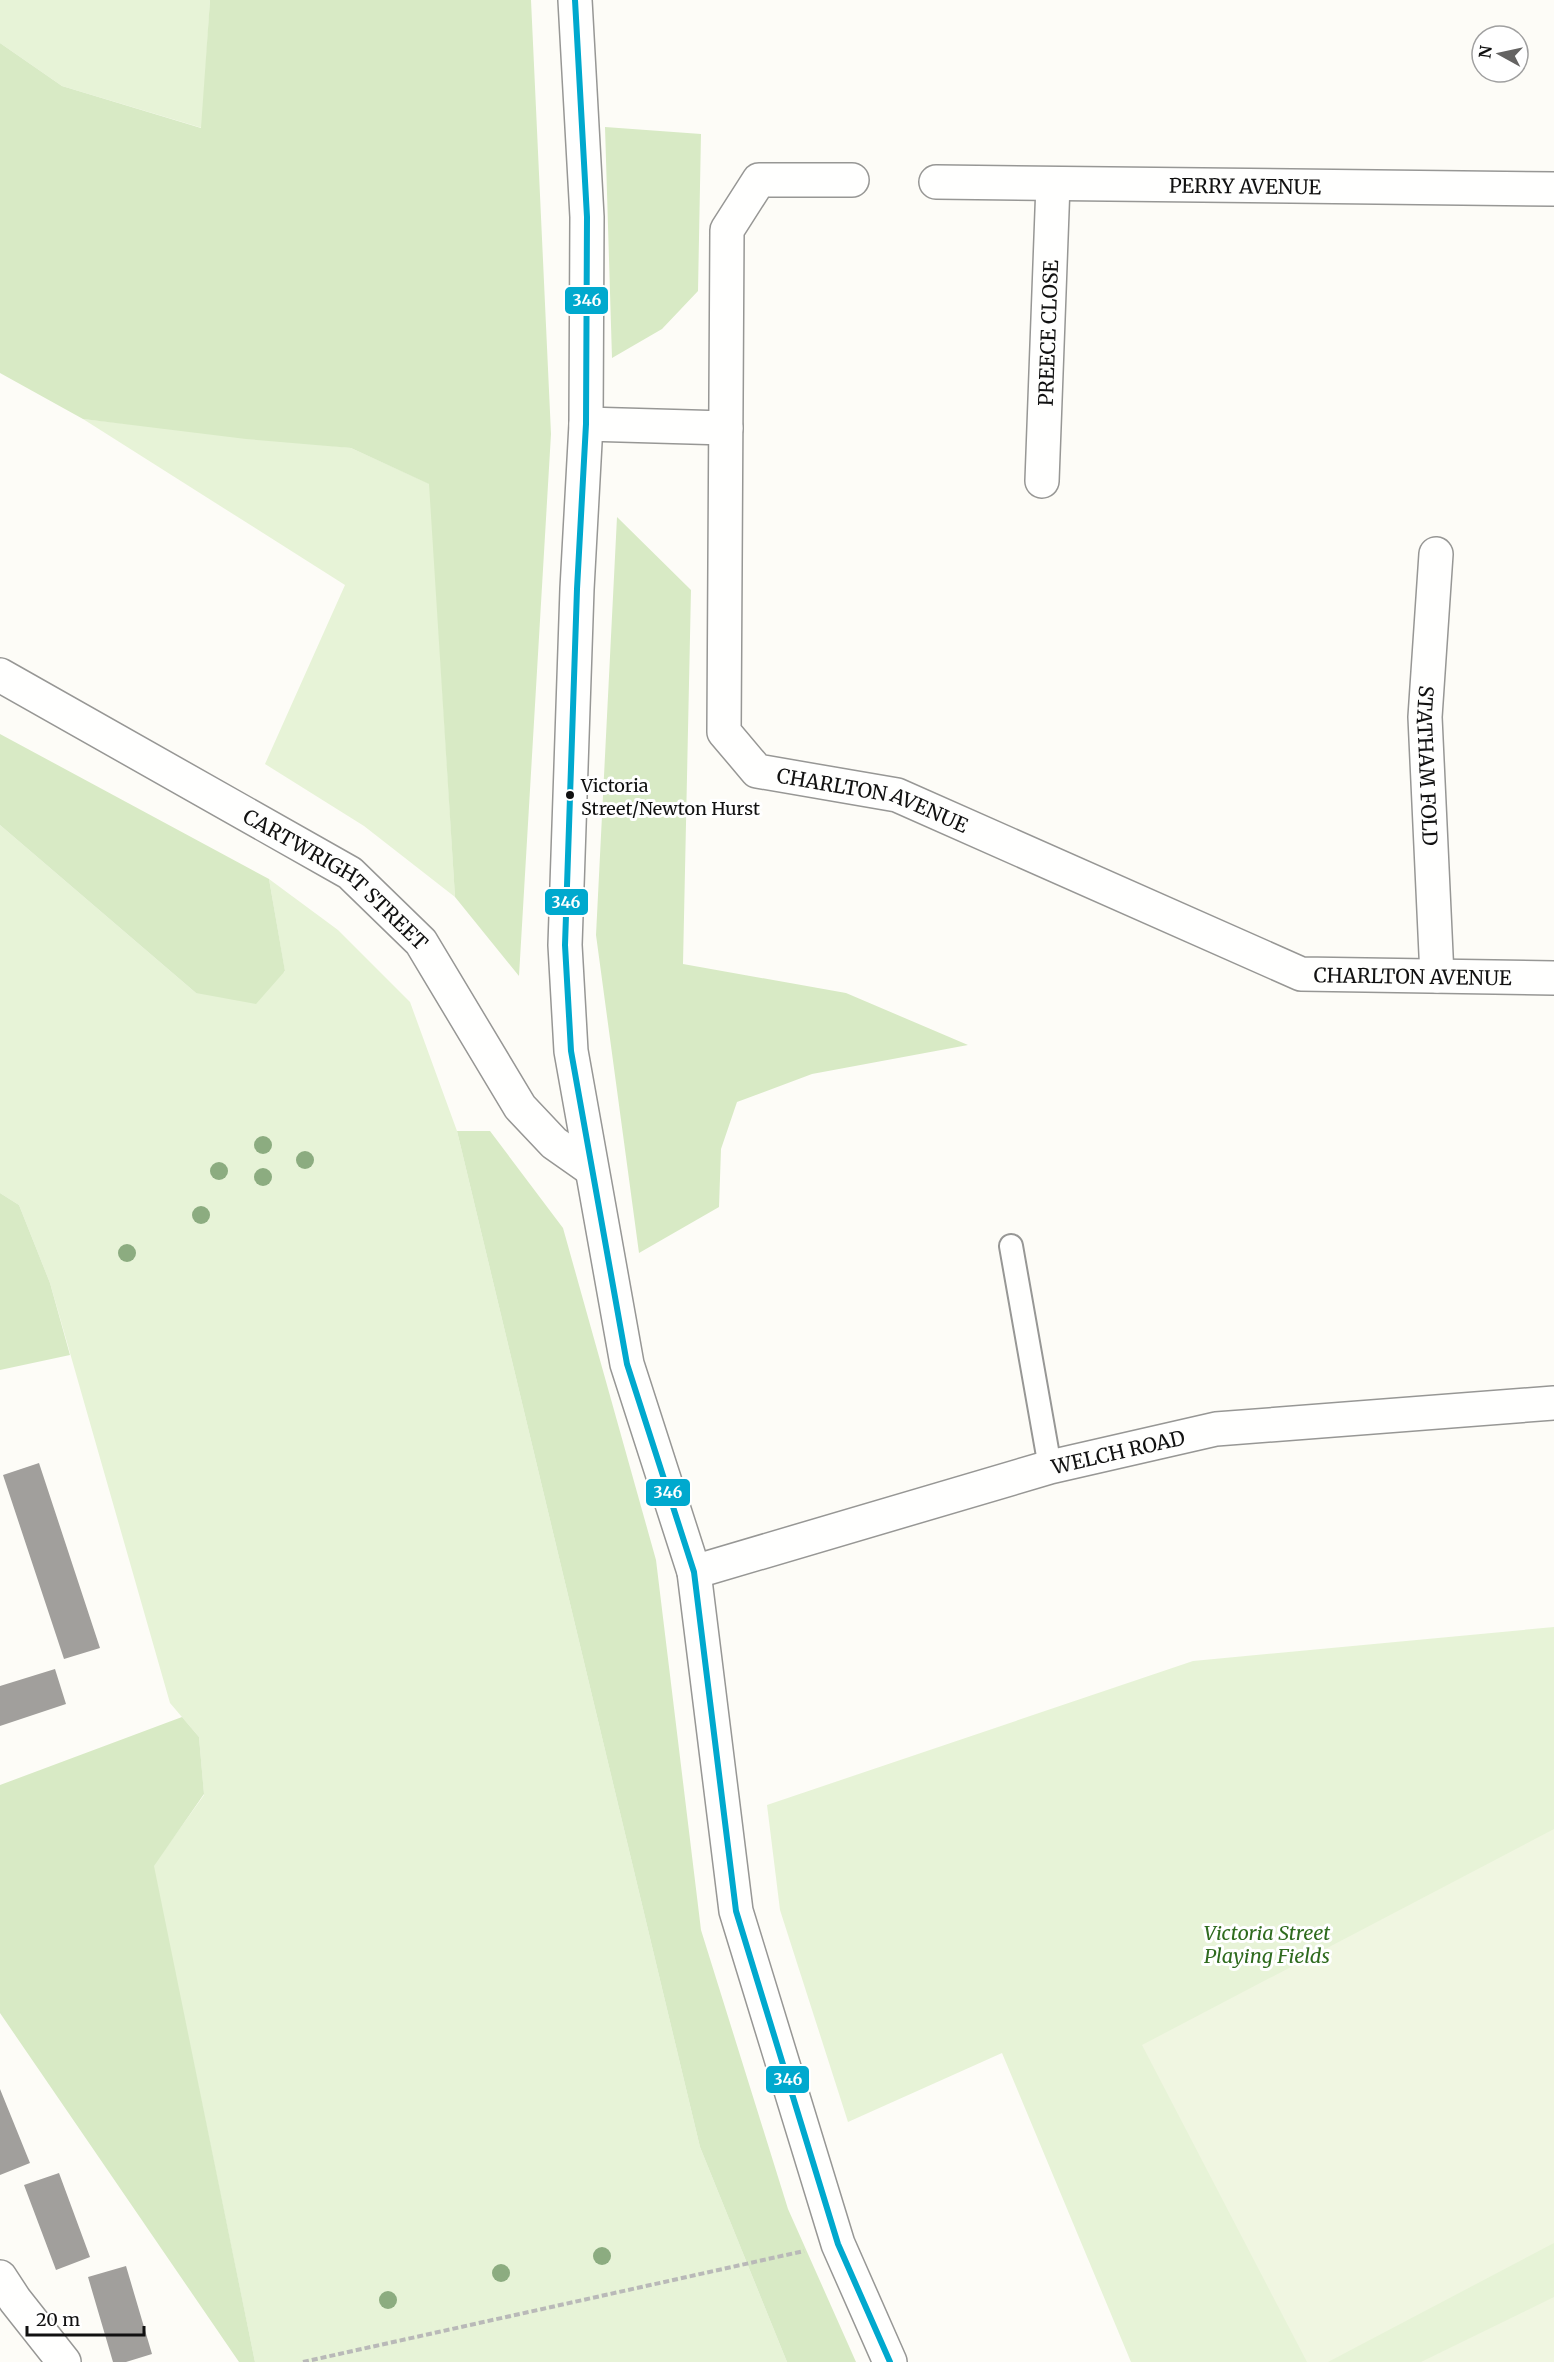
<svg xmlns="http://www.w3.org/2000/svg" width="1554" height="2362" font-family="Merriweather,serif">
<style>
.green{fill:#e7f3d7}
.forest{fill:#d8eac5}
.pitch{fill:#f0f6e1}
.building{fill:#a19f9c}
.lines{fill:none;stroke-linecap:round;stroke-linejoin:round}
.lane-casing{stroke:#979795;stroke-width:26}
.street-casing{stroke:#979795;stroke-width:36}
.path{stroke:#b9b9b8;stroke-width:4;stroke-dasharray:6 3;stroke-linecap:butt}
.lane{stroke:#fffffe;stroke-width:22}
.street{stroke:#fffffe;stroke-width:33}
.bus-1-casing{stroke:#fff;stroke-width:10}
.bus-1{stroke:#00a9ce;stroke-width:6}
.tree{fill:#8cac80}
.bus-dot{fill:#111;stroke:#fff;stroke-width:2}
.labels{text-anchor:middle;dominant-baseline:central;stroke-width:6;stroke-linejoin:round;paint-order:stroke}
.bus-label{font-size:18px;fill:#111;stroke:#fff;text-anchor:start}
.street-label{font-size:20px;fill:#111;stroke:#fff}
.park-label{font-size:20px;font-style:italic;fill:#2f6b1f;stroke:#fff}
.line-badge{stroke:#fff;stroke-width:2}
.badge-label{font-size:16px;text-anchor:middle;font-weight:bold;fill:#fff}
</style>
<rect width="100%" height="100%" fill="#fdfcf7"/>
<path class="green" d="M0,0H210L202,128L62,86L0,43Z
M83,419L351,448L430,484L455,897L364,826L265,764L345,585Z
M0,825L196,993L285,972L269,879L338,930L410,1002L457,1131L700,2147L787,2362H255L153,1866L204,1795L199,1737L170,1703L50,1283L19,1205L0,1193Z
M1554,1627V2362H1131L1002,2053L848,2122L780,1910L767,1805L1193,1661Z"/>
<path class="forest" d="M210,0H531L551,434L519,976L455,897L429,484L351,448L246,439L83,419L0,373V43L62,86L201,128Z
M605,127L701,134L698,291L662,329L612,358Z
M617,517L691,590L683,964L846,993L968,1045L812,1074L737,1102L721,1149L719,1207L639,1253L596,935Z
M0,734L269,879L285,971L256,1004L196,993L0,825Z
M457,1131H490L563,1228L656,1560L701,1930L788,2209L856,2362H787L700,2147Z
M0,1193L19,1205L50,1283L70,1355L0,1370Z
M182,1717L199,1737L204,1794L154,1866L255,2362H239L0,2013V1785Z"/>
<path class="pitch" d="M1554,1829V2243L1328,2362H1307L1142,2045Z
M1554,2297V2362H1421Z"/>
<path class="building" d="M39,1463L100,1648L64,1659L3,1475Z
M55,1669L66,1704L0,1726V1686Z
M0,2089L30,2163L0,2175Z
M59,2173L90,2257L56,2270L24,2185Z
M126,2266L152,2354L126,2362H113L88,2277Z"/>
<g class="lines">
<g class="lane-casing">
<path id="lane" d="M1011,1246L1050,1467"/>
</g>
<g class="street-casing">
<g id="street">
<path d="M575,0L587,217L586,424L577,589L565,945L571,1051L627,1364L694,1572L736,1911L838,2244L890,2362"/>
<path id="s1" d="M852,180H759L727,230L724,732L757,771L897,795L1301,974L1554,978"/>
<path id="s2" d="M936,182L1554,189"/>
<path d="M586,424L726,428"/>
<path id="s3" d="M1042,481L1053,184"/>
<path id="s4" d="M1436,554L1425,717L1437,976"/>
<path id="s5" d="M0,675L350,873L421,942L520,1107L554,1143L591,1169"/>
<path id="s6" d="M694,1572L1050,1467L1216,1429L1554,1403"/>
<path d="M0,2277L15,2300L64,2362"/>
</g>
</g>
<path class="path" d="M303,2362L804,2251"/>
<use href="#lane" class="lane"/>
<use href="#street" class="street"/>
<g class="bus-1-casing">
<path id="bus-1" d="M575,0L587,217L586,424L577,589L565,945L571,1051L627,1364L694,1572L736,1911L838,2244L890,2362"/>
</g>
<use href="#bus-1" class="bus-1"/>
</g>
<g class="tree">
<circle cx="263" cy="1145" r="9"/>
<circle cx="305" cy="1160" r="9"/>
<circle cx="219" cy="1171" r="9"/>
<circle cx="263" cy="1177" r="9"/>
<circle cx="201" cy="1215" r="9"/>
<circle cx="127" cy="1253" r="9"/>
<circle cx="602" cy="2256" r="9"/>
<circle cx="501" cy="2273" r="9"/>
<circle cx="388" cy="2300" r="9"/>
</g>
<circle class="bus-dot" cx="570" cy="795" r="5"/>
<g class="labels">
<g class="bus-label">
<text x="581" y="785">Victoria<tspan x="581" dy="23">Street/Newton Hurst</tspan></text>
</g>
<g class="street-label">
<text stroke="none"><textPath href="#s2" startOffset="309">PERRY AVENUE</textPath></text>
<text stroke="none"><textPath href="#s3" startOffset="148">PREECE CLOSE</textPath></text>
<text stroke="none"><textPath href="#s4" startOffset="212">STATHAM FOLD</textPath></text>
<text stroke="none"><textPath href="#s1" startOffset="825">CHARLTON AVENUE</textPath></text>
<text stroke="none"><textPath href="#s5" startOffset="394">CARTWRIGHT STREET</textPath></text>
<text stroke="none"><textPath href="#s1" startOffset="1401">CHARLTON AVENUE</textPath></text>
<text stroke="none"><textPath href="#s6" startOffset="441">WELCH ROAD</textPath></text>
</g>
<g class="park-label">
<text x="1267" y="1932">Victoria Street<tspan x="1267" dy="23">Playing Fields</tspan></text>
</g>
</g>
<g class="line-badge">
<rect x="564" y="286" width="45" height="29" rx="6" fill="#00a9ce"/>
<rect x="544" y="888" width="45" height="28" rx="6" fill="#00a9ce"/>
<rect x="645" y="1478" width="46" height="29" rx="6" fill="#00a9ce"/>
<rect x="765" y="2065" width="45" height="29" rx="6" fill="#00a9ce"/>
</g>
<g class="badge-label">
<text x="587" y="306">346</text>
<text x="566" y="908">346</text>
<text x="668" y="1498">346</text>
<text x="788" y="2085">346</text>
</g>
<g transform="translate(1500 54) rotate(278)"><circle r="28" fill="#ffffff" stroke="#a0a0a0" stroke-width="1.5"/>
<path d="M0-4.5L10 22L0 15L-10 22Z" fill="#646362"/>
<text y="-9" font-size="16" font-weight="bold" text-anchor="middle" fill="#111111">N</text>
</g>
<path d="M27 2326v9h117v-9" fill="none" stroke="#111111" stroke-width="3"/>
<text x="36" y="2326" font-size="18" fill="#111111" stroke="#ffffff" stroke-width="4.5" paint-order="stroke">20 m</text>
</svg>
